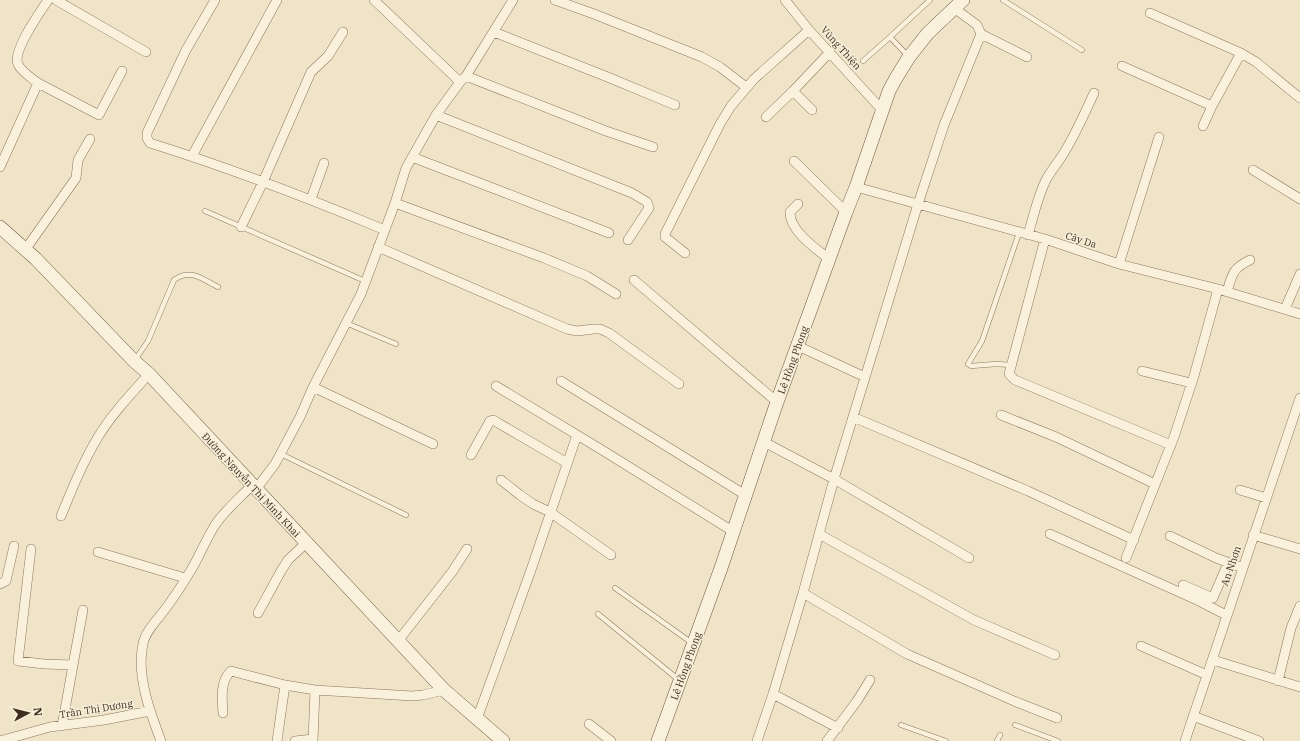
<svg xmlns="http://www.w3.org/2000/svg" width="1300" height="741" font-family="'IBM Plex Serif',serif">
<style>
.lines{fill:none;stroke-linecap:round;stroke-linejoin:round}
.lane-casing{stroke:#8d765c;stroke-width:5.5}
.street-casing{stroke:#8d765c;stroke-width:10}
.secondary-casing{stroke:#6f573f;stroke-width:14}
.lane{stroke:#faf1dc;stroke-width:4.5}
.street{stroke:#faf1dc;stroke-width:9}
.secondary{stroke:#faf1dc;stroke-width:13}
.labels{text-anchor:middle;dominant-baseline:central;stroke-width:3;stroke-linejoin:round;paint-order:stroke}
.street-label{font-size:10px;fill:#3d2e20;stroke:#f7eed8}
</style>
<rect width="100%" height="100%" fill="#f0e4c8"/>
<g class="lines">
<g class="lane-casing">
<path id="lane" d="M1003,0L1082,50
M909,57L890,37L930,0
M863,61L890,37
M205,211L365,281
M346,323L396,344
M135,360L148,341L174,280C190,268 202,279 218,287
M1012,365L996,364L971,366L968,364L982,341L1019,233
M281,454L406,515
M615,588L692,643
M598,614L679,680
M901,725L946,741
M1015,725L1058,741
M997,741L1000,735"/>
</g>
<g class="street-casing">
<path id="street" d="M56,0L146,52
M215,0L186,50L147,133V138L150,143C230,168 308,198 385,230
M374,0L460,82
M555,0L594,14L702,57L720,67L746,87
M785,0L809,30L882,110
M1150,13L1241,53
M494,32L610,78L675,105
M981,34L1027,57
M1122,66L1212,106
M466,76L606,131L653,147
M38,83L99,115L122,71
M793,91L812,110
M436,115L632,193L647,202L649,208L628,240
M766,117L793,91L830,52
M1203,126L1212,106L1241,53L1256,62L1300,98
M192,156L277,0
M412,157L503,192L609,233
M794,161L846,212
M0,167L38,83C32,78 21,72 18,64C12,51 41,11 48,0
M1253,170L1300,199
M856,187L1045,239L1119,264L1218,289L1300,314
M311,199L324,163
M395,203L544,258L587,276L616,294
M798,204L790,212C789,230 816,249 829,259
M241,227L263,182L311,72L328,56L343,32
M1028,235C1033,218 1037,199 1045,182C1050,171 1059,162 1065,151C1076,133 1085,113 1094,93
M1045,239L1009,374L1015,380L1171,445
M378,247L567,329L577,331L594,329H600L609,333L679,384
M25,250L76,178L78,160L90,139
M685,253L665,237V234L720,124L731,106L754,79L809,30
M1119,264L1159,137
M634,280L777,402
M1227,292C1232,274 1233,268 1250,260
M1285,309L1300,274
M798,346L865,377
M1142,371L1191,383
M561,381L747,496
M496,386L602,450L734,532
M313,387L433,444
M1001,415L1056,437L1155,484
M853,417L1028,491L1134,540
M764,442L834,479L969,558
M471,455L490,421L493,420L567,463
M501,480L520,495L533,504L550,512L611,555
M256,489L275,464L300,417L313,387L361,294L395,203L406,168L436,115L460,82L466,76L513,0
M1240,490L1266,498
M61,516C72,489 83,462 98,437C112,414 131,394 149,374
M819,534L974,620L1055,655
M1050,534L1199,601L1226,615
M1253,535L1300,549
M1170,536L1216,558L1243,568
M31,549L18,661L44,664L73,665
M98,552L185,578
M1126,558L1174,437L1194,376L1218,289
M0,584L6,581L14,546
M1183,585L1213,598L1228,563
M803,593L907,654L1014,701L1057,718
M258,613L281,571L288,560L306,543
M398,641L452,572L467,549
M1141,646L1207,675
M1213,660L1300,687
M1278,681L1291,628L1300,606
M773,694L838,728
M223,713C222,700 220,680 231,671L285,685L315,690L412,696L423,695L444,690
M1193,716L1259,741
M477,719L531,570L577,435
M589,724L611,741
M62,726L83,610
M0,741L50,727L104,720L150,711
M161,741C150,712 136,675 143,644C145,630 163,614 171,601C179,590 187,577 194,565C201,552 207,538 215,525C225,510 240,498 252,485
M277,741L285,685
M295,741L313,739
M313,741L315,690
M757,741L773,694L803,593L834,479L918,204L944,125L981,34L977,25L954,8
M827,741L857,701L870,680
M1185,741L1300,398"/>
</g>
<g class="secondary-casing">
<path id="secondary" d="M0,227L36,259L134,361L149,374L444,690L503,741
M658,741L721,568L777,402L846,212L856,187L889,91L896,78L909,57L928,33L963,0"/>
</g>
<use href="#lane" class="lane"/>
<use href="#street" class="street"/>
<use href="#secondary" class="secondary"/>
</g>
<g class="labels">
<g class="street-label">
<text transform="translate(841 48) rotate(48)">Vũng Thiện</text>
<text transform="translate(1081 240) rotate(18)">Cây Da</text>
<text transform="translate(793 360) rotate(-70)">Lê Hồng Phong</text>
<text transform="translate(251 485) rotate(47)">Đường Nguyễn Thị Minh Khai</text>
<text transform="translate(1231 566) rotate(-71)">An Nhơn</text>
<text transform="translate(686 666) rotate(-70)">Lê Hồng Phong</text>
<text transform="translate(96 709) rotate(-9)">Trần Thị Dương</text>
</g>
</g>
<g transform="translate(28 713) rotate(83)" stroke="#f7eed8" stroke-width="3" paint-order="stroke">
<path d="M0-3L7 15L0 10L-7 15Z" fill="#3d2e20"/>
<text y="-6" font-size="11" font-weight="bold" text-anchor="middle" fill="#3d2e20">N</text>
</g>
</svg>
